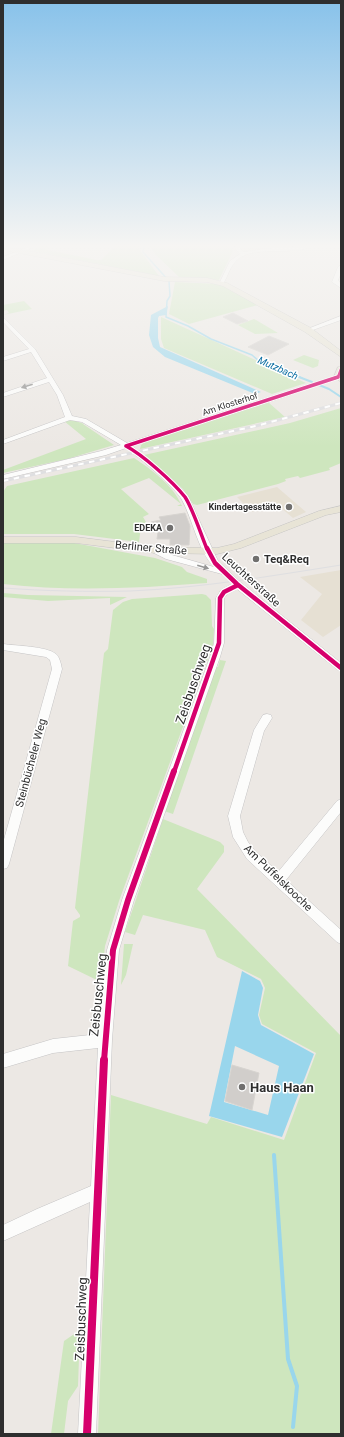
<svg xmlns="http://www.w3.org/2000/svg" width="344" height="1437" font-family="Roboto,sans-serif">
<style>
.education{fill:#e6e0d3}
.green{fill:#cee6be}
.water{fill:#99d6ec;fill-rule:evenodd}
.lines{fill:none;stroke-linecap:round;stroke-linejoin:round}
.stream-far2{stroke:#99d6ec;stroke-width:1.5}
.stream-far1{stroke:#99d6ec;stroke-width:2}
.stream{stroke:#99d6ec;stroke-width:4}
.building{fill:#d1cecb;stroke:#d7d4d0}
.minor-casing{stroke:#c5c4c5;stroke-width:1}
.major-casing{stroke:#c6c5c4;stroke-width:1}
.minor{fill:#fcfcfb;fill-rule:evenodd}
.major{fill:#e8e4d6;fill-rule:evenodd}
.tram{stroke:#dfdfe1;stroke-width:1}
.rail-casing{stroke:#dfdfe1;stroke-width:3}
.rail{stroke:#fff;stroke-width:2;stroke-dasharray:5.5;stroke-linecap:butt}
.cycleway-far4-casing{stroke:#fff;stroke-width:4}
.cycleway-far3-casing{stroke:#fff;stroke-width:5.5}
.cycleway-far2-casing{stroke:#fff;stroke-width:7}
.cycleway-far1-casing{stroke:#fff;stroke-width:8}
.cycleway-casing{stroke:#fff;stroke-width:10}
.cycleway-far4{stroke:#d6006c;stroke-width:2.5}
.cycleway-far3{stroke:#d6006c;stroke-width:3.5}
.cycleway-far2{stroke:#d6006c;stroke-width:4.5}
.cycleway-far1{stroke:#d6006c;stroke-width:6}
.cycleway{stroke:#d6006c;stroke-width:8}
.oneway{fill:#959594}
.poi-dot{fill:#706f6e;stroke:#fff;stroke-width:1.5}
.labels{text-anchor:middle;dominant-baseline:central;stroke-width:3;stroke-linejoin:round;paint-order:stroke}
.far-street-label{font-size:9px;fill:#2e2e2e;stroke:#fff}
.far-poi-label{font-size:9px;font-weight:bold;fill:#2e2e2e;stroke:#fff;text-anchor:end}
.far-water-label{font-size:10px;font-style:italic;fill:#0d6fa3;stroke:#fff}
.street-label{font-size:11px;fill:#2e2e2e;stroke:#fff}
.poi-label{font-size:11px;font-weight:bold;fill:#2e2e2e;stroke:#fff;text-anchor:start}
.near-street-label{font-size:13px;fill:#2e2e2e;stroke:#fff}
.near-poi-label{font-size:13px;font-weight:bold;fill:#2e2e2e;stroke:#fff;text-anchor:start}
</style>
<rect width="100%" height="100%" fill="#ece8e4"/>
<path class="education" d="M241,246H302L252,251L243,250Z
M277,487L306,512L293,518L273,501L252,512L237,497Z
M341,570V625L323,637L301,620L322,594L300,577Z"/>
<path class="green" d="M40,246H49L47,249L48,250L97,260H101L115,246H139V249L159,276L33,251Z
M150,246H230L233,251L219,280L179,277L155,254Z
M175,282L220,284L258,305L189,324L169,314Z
M24,301L32,309L3,315L9,313L7,310L3,311V305Z
M161,317L306,383L272,394L164,348L161,339Z
M254,319L256,320L278,333L255,334L238,325Z
M304,355L319,360L318,366L313,368L293,360Z
M268,402L285,417L140,449L141,445L145,442Z
M341,408V463L329,468L330,470L300,478L298,476L285,479L286,481L278,484L197,505L193,504L183,489L144,455L290,423Z
M73,420L84,424H83L114,445L67,459L3,473V470L86,439L64,421Z
M134,458C152,470 173,485 182,506H177L181,504L149,478L121,489L149,514L143,517L146,522L141,526L139,542L74,534H3V492L7,486Z
M3,543H74L155,558L182,567L187,572L207,579V583C140,588 71,592 3,584Z
M3,593L28,595L127,597L110,605V598L48,601L3,597Z
M202,594L206,595L211,600L212,626L214,629L213,645L119,901L105,946L101,982L68,966L73,921L80,917V915L75,908L104,653L108,649L113,610L123,602L132,599Z
M220,660L226,661L173,814L164,811L215,667H218Z
M163,819L220,842L224,846V852L197,889L341,1036V1434H98L111,1095L207,1124L211,1117L284,1140L316,1053L262,1024L259,1015L265,988L261,979L217,957L205,930L143,915L135,935L125,932Z
M124,944H133L126,975L121,985Z
M80,1330L78,1386L68,1401L64,1434H51L64,1341Z"/>
<path class="water" d="M168,306L166,315L159,316L158,318V338L160,347L261,392L255,394L165,357L153,347L149,335L151,315Z
M242,971L260,981L263,988L258,1015L261,1025L314,1054L282,1137L209,1116ZM235,1046L279,1066L268,1115L224,1102Z"/>
<g class="lines">
<path class="stream-far2" d="M144,246L143,252L169,281L170,296L167,301L166,317L188,326L211,339L252,355L259,361L302,378"/>
<path class="stream-far1" d="M299,377L312,382
M319,385L329,389L341,397"/>
<path class="stream" d="M274,1155L288,1359L297,1386L293,1427"/>
</g>
<path class="building" d="M233,313L248,321L237,324L223,317Z
M269,336L289,344L268,355L248,347Z
M185,513L190,526L189,545H170V539H157L158,532H150L151,522L161,520L159,517Z
M232,1065L259,1073L252,1110L225,1101Z"/>
<g class="lines">
<g class="minor-casing">
<path id="minor" d="M31,246H36L3,260V257Z
M235,246H239L241,250L244,252L272,248L312,246C295,256 252,245 237,260C230,266 228,276 223,284H219L230,261L240,254L237,251Z
M341,265V273L338,280L341,284V288L332,282L338,267Z
M341,316V320L310,331L305,330Z
M3,317L35,349L63,395L72,416L86,419L127,443L338,375L341,377L281,398L132,446L175,482L188,496L218,561L240,582L341,663V671L338,670L237,589L227,594L224,598V643L220,657L134,900L119,950L112,1040L96,1434H78L90,1202L3,1241V1225L37,1209L91,1186L98,1048L53,1053L3,1068V1054L53,1039L99,1034L107,950L122,900L210,657L214,643L216,598L221,590L232,584L222,574L166,559L152,552V548L155,547L172,555L214,567C198,551 193,520 182,500C176,488 138,456 126,448L106,455L3,479V475L101,451L121,445L82,422L70,420L3,444V440L65,417L57,395L49,382L3,397V393L47,378L31,352L3,361V357L29,349L3,322Z
M3,644C16,646 46,646 56,654C60,658 61,664 62,669L9,864L7,868L3,869V843L52,669L50,660L46,657L3,650Z
M267,714L271,715L272,718L264,731L240,816L243,832L248,842L255,851L278,872L337,801L341,799V812L286,880L341,930V944L337,942L247,859L233,837L228,816L254,730L263,715Z"/>
</g>
<g class="major-casing">
<path id="major" d="M3,246L164,277L207,278L227,283L311,328L341,351V357L305,332L223,286L207,282L164,281L3,250Z
M338,367H341V382L334,377Z
M341,506V512L326,515L241,548L217,554L155,553L76,543H3V537H76L155,547L217,548L234,544L319,511Z"/>
</g>
<use href="#minor" class="minor"/>
<use href="#major" class="major"/>
<path class="tram" d="M3,588C45,591 88,592 130,591C201,588 271,576 341,565"/>
<g class="rail-casing">
<path id="rail" d="M3,481L256,426L341,403"/>
</g>
<use href="#rail" class="rail"/>
<g class="cycleway-far4-casing">
<path id="cycleway-far4" d="M335,378L338,377L341,369"/>
</g>
<g class="cycleway-far3-casing">
<path id="cycleway-far3" d="M126,446C143,455 173,482 185,497C193,509 201,535 207,549
M126,446L338,377"/>
</g>
<g class="cycleway-far2-casing">
<path id="cycleway-far2" d="M207,548L215,563L237,584L341,668
M174,772L219,643L220,598L224,592L238,585"/>
</g>
<g class="cycleway-far1-casing">
<path id="cycleway-far1" d="M104,1061L113,950L128,900L174,771"/>
</g>
<g class="cycleway-casing">
<path id="cycleway" d="M87,1434L104,1060"/>
</g>
<use href="#cycleway-far4" class="cycleway-far4"/>
<use href="#cycleway-far3" class="cycleway-far3"/>
<use href="#cycleway-far2" class="cycleway-far2"/>
<use href="#cycleway-far1" class="cycleway-far1"/>
<use href="#cycleway" class="cycleway"/>
</g>
<defs><path id="oneway-solid" d="M-6-.8H1V-3.2L6.5 0L1 3.2V.8H-6Z"/></defs>
<g class="oneway">
<use href="#oneway-solid" transform="translate(27 386) rotate(162)"/>
<use href="#oneway-solid" transform="translate(203 567) rotate(16)"/>
</g>
<linearGradient id="sky" x2="0" y2="1"><stop stop-color="#88c2ea"/><stop offset="0.55" stop-color="#f6f5f3"/><stop offset="1" stop-color="#f6f5f3" stop-opacity="0"/></linearGradient>
<rect width="344" height="447" fill="url(#sky)"/>
<g class="poi-dot">
<circle cx="289" cy="507" r="4"/>
<circle cx="170" cy="528" r="4"/>
<circle cx="256" cy="559" r="4"/>
<circle cx="242" cy="1087" r="4"/>
</g>
<g class="labels">
<g class="far-street-label">
<text transform="translate(230 404) rotate(-18)">Am Klosterhof</text>
</g>
<g class="far-poi-label">
<text x="281" y="507">Kindertagesstätte</text>
<text x="162" y="528">EDEKA</text>
</g>
<g class="far-water-label">
<text transform="translate(278 368) rotate(24)">Mutzbach</text>
</g>
<g class="street-label">
<text transform="translate(151 548) rotate(5)">Berliner Straße</text>
<text transform="translate(251 580) rotate(42)">Leuchterstraße</text>
<text transform="translate(31 763) rotate(-75)">Steinbücheler Weg</text>
<text transform="translate(278 878) rotate(44)">Am Puffelskooche</text>
</g>
<g class="poi-label">
<text x="264" y="559">Teq&amp;Req</text>
</g>
<g class="near-street-label">
<text transform="translate(193 684) rotate(-71)">Zeisbuschweg</text>
<text transform="translate(98 995) rotate(-84)">Zeisbuschweg</text>
<text transform="translate(81 1319) rotate(-88)">Zeisbuschweg</text>
</g>
<g class="near-poi-label">
<text x="250" y="1087">Haus Haan</text>
</g>
</g>
<rect width="344" height="1437" fill="none" stroke="#2e2e2e" stroke-width="8"/>
</svg>
